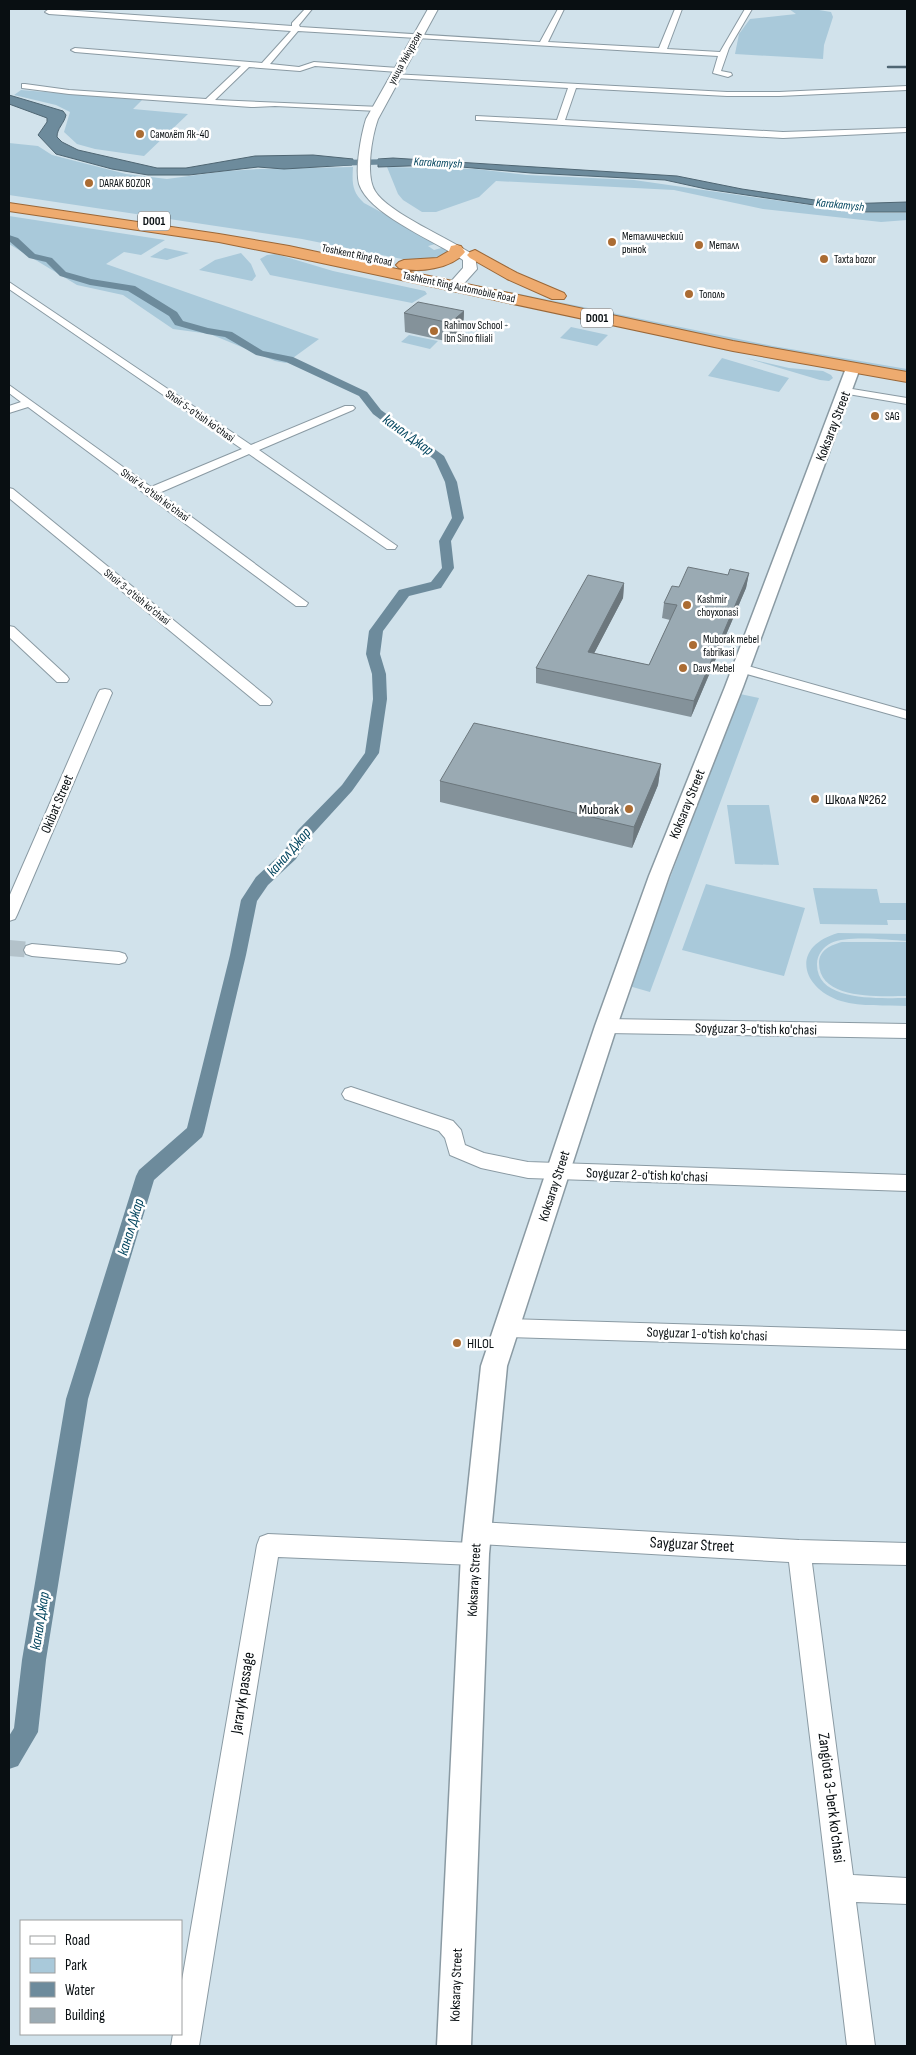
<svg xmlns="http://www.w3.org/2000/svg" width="916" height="2055" font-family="'Sofia Sans Condensed',sans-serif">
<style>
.green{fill:#a9c9da}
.water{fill:#6d8b9c;stroke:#4f6673}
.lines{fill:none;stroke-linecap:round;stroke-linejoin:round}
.stream{stroke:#4f6673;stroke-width:2.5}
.canal{fill:#6d8b9c;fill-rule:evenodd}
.minor-tunnel{stroke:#b3c2ca;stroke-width:16;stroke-dasharray:16 8;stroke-linecap:butt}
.minor-casing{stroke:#8a9aa3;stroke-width:2}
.tertiary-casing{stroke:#8a9aa3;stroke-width:3}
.secondary-casing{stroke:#8a9aa3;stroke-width:2}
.trunk-casing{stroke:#9b6737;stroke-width:2}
.minor{fill:#fff;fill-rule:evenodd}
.tertiary{fill:#fff;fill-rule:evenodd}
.secondary{fill:#fff;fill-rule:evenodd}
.trunk{fill:#eeab6f;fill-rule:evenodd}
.wall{fill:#84929a}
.shaded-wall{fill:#6c777d}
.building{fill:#9aaab3;stroke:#6c777d}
.poi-dot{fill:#ab6c33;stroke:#fff;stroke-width:2}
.labels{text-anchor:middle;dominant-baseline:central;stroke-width:5;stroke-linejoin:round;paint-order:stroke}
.far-street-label{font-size:11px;fill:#090f12;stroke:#fff}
.far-poi-label{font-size:11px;fill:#090f12;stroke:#fff;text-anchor:start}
.far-water-label{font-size:12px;font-style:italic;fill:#04465f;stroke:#fff}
.shield{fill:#fff;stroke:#535759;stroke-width:1}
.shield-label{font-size:12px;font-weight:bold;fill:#090f12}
.street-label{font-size:14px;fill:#090f12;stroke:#fff}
.poi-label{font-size:14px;fill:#090f12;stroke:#fff;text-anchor:start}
.water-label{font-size:15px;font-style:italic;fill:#04465f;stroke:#fff}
.near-street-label{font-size:16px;fill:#090f12;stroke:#fff}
</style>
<rect width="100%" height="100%" fill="#d1e2eb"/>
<path class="green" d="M789,9H813L831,12L833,17L824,45L823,59L735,54L739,34L750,19L796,14Z
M21,90L142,100L133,109L188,114L144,156L95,149L77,144L64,132L70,112L56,105L14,95Z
M9,143L38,146L52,155L126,174L167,179L226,171L260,169L353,167C352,183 352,192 364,203L439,243L428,246L434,250L445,247L448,251L444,257L417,262L302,239L9,195Z
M387,167L476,169L527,175L634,180L864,213H907V220L881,222L763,209L674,190L496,181L479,197L436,212H422L403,200L398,194Z
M9,216L165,240L141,255L124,252L106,264L319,339L286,363L275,361L210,334L173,329L123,295L77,285L9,244Z
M165,248L189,253L167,260L150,257Z
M241,253L251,264L256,276L252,281L199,270L215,260Z
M276,254L333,271L425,291L427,294L412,303L270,275L260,259L267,255Z
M476,285L773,346L907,369V372L769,349L473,287Z
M571,327L608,335L597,346L560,338Z
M409,335L438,341L430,349L401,342Z
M722,358L789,378L779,392L708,376Z
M746,358L789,368L823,371L831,375L833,378L829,381L820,380Z
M740,694L759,698L650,992L629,986Z
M727,805H769L779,865L735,864Z
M706,884L805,908L784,976L682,950Z
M813,888L877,889L880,903H907V920H887L888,925L820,924Z
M838,933L907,934V941C887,940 849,935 831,943C823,947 817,955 817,964C816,1003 882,998 907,998V1006C886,1005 862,1007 841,1001C801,988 790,947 838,933Z
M842,942H907V996C882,996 819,1001 819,963C819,950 831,945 842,942Z"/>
<path class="water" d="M9,95L63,111L66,115C64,124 57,128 57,137L62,142L78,150L157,168H186L255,156L313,155L353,159L352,165L284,169L258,167L189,175H148L112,169L56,154L38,135L47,122V118L9,104Z
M393,158L677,176L742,189L841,204L907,202V212H866L841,209L706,189L665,180L531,173L438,165L378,167V159Z"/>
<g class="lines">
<path class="stream" d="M888,67H907"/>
<path class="canal" d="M400,159L403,160V164L329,166L325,163L329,160Z
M9,235L18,238L35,254L52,258L66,272L91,279L135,286L177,312L183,321L208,328L232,332L263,351L293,357L367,392L381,410L444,456L457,482L464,518L451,541L454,568L441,588L409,596L383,631L380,654L386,674L387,699L379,753L352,791L309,838L296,859L268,885L257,901L246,955L204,1132L202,1137L154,1180L88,1399L46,1660L38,1732L18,1766L9,1769V1736L14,1728L22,1660L66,1399L136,1176L139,1170L187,1128L230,955L241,900L256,877L284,851L298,830L342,785L365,753L373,699L372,674L366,654L369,631L399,590L431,582L442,568L439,541L452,518L445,482L435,460L373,414L359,396L286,362L256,355L225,337L207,334L175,325L169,316L128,291L90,285L60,276L46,262L29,258L9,241Z"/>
<path class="minor-tunnel" d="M9,948L32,950"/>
<g class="minor-casing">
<path id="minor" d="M49,9L292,26V23L305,9H312L299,25L300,27L540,42L558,9H564L548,42L659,48L675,9H682L667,49L720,52L745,9H752L729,48L721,71L731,73L732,75L728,77L713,73L718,56L298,31L270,64L299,67L314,62L398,68L402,70L398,72L315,66L300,71L249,67L215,100L381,107V111H378L275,106L251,107L69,94L22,88V84H25L69,90L206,99L241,66L75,52L71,50L75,48L262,63L291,31L49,14L45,12Z
M392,74L727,92H779L907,86V90L779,96H727L576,88L565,120L783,132L907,128V132L783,138L479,120H476V116L557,120L568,88L395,78L391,76Z
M9,282L251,445L345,406H353L355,408L353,410L259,450L397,546L395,549H387L249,454L159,493L308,603L306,606H296L28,407L9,413V406L21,402L9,393V385L151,487L242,449L9,289Z
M846,388L907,398V404L842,393L841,391Z
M9,488L13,489L270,699L272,702L270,705H260L9,498Z
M9,626L14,627L67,676L69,679L67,682H57L9,637Z
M741,664L907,711V719L736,671L734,668L736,665Z
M105,689L110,690L112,693L17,915L15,919L9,921V897L98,693L100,690Z
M32,944L119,952L125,954L127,958L125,962L119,964L32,956L26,954L24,950L26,946Z
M606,1019L907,1024V1038L606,1033L600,1031L597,1026L600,1021Z
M351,1087L453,1121L461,1130L465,1145L484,1153L528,1162L907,1175V1191L528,1178L481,1168L450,1155L445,1138L439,1131L345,1099L342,1094L345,1089Z
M507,1319L907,1331V1349L507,1337L500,1334L497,1328L500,1322Z
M477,1522L799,1540L907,1543V1565L812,1563L853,1875L907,1878V1904L856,1902L875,2046H847L789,1562L479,1544L483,1546L486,1554L483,1562L475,1565L278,1557L199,2046H171L173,2034H181V1986L257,1545L260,1537L268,1534L473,1543L469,1541L466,1533L469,1525Z"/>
</g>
<g class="tertiary-casing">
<path id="tertiary" d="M853,364L860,368L743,687L669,876L617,1026L507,1366L489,1554L471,2046H437L461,1554L481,1366L595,1026L649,876L725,687L846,368Z"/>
</g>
<g class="secondary-casing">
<path id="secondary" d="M428,9H438L378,119C372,136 365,175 375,191C388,213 451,239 475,256L477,269L459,289L454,290L447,286L463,268V260C436,241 369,215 359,184C355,168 361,135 366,119Z"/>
</g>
<g class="trunk-casing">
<path id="trunk" d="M9,203L219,234L289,246L733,341L907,372V382L733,351L289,256L219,242L9,211Z
M456,245L461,246L465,252C452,269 418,273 399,268L396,265L399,262L404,260L437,258L449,251L451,246Z
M475,250L517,273L564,293L566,296L564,299H552L507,279L470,258L467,255L470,252Z"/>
</g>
<use href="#minor" class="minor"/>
<use href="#tertiary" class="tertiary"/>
<use href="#secondary" class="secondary"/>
<use href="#trunk" class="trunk"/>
</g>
<path class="wall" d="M464,311L463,330L450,342L405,332L404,313Z
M749,573L746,588L691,717L536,683V668L624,583L623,598L594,653L649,665L670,620L662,618L664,603L679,587L728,575Z
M661,764L658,785L632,848L440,802V781Z"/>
<path class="shaded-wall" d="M464,311L463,330L450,342V323Z
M749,573L746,588L691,717L694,701Z
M624,583L623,598L587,667L588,652Z
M661,764L658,785L632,848L634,827Z"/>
<path class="building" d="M418,302L464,311L450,323L404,313Z
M688,567L728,575L730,569L749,573L694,701L536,668L588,575L624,583L588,652L649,665L677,605L664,603L672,586L679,587Z
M474,723L661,764L634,827L440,781Z"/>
<g class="poi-dot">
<circle cx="140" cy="134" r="5"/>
<circle cx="89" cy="183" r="5"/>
<circle cx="612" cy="242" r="5"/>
<circle cx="699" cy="245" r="5"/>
<circle cx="824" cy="259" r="5"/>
<circle cx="689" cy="294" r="5"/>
<circle cx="434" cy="331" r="5"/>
<circle cx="875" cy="416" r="5"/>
<circle cx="687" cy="605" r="5"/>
<circle cx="693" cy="645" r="5"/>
<circle cx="683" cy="668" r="5"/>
<circle cx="815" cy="799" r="5"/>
<circle cx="629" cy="809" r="5"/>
<circle cx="457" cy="1343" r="5"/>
</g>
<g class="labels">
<g class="far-street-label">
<text transform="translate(405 58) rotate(-61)">улица Ункургон</text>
<text transform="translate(357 255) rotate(12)">Toshkent Ring Road</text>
<text transform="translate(459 287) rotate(12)">Tashkent Ring Automobile Road</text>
<text transform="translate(200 416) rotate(35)">Shoir 5-o'tish ko'chasi</text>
<text transform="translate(155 495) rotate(36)">Shoir 4-o'tish ko'chasi</text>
<text transform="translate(137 597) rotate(39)">Shoir 3-o'tish ko'chasi</text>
</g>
<g class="far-poi-label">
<text x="150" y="134">Самолёт Як-40</text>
<text x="99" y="183">DARAK BOZOR</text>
<text x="622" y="236">Металлический<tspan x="622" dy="13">рынок</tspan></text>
<text x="709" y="245">Металл</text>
<text x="834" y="259">Taxta bozor</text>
<text x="699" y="294">Тополь</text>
<text x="444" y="325">Rahimov School -<tspan x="444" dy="13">Ibn Sino filiali</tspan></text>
<text x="885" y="416">SAG</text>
<text x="697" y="599">Kashmir<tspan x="697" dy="13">choyxonasi</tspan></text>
<text x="703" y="639">Muborak mebel<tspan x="703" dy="13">fabrikasi</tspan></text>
<text x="693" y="668">Davs Mebel</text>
</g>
<g class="far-water-label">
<text transform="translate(438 163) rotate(3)">Karakamysh</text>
<text transform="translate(840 205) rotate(6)">Karakamysh</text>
</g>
<g class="shield">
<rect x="138" y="211.5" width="32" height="19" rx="4"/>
<rect x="581" y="308.5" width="32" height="19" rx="4"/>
</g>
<g class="shield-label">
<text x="154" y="221">D001</text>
<text x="597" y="318">D001</text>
</g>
<g class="street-label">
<text transform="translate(833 426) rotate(-69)">Koksaray Street</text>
<text transform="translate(57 804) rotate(-67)">Okibat Street</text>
<text transform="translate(687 804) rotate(-68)">Koksaray Street</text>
<text transform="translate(756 1029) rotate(1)">Soyguzar 3-o'tish ko'chasi</text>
<text transform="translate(647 1175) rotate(2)">Soyguzar 2-o'tish ko'chasi</text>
<text transform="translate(554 1186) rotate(-72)">Koksaray Street</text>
<text transform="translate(707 1334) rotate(2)">Soyguzar 1-o'tish ko'chasi</text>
<text transform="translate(474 1580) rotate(-87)">Koksaray Street</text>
<text transform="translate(456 1985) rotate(-88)">Koksaray Street</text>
</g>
<g class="poi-label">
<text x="825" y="799">Школа №262</text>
<text x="619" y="809" text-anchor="end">Muborak</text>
<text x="467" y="1343">HILOL</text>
</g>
<g class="water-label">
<text transform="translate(408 435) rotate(36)">канал Джар</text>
<text transform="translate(289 852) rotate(-49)">канал Джар</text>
<text transform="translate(131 1227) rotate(-73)">канал Джар</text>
<text transform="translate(40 1621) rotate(-81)">канал Джар</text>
</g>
<g class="near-street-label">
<text transform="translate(692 1545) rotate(3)">Sayguzar Street</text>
<text transform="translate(243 1693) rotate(-81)">Jararyk passage</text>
<text transform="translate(831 1798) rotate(83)">Zangiota 3-berk ko'chasi</text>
</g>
</g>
<rect width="916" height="2055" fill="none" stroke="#090f12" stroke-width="20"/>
<rect x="20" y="1920" width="162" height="115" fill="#ffffff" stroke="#9d9fa0"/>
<rect x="30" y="1936" width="25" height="8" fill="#ffffff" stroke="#9d9fa0"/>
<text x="65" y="1945" font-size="15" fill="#090f12">Road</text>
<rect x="30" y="1958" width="25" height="15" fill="#a9c9da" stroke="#9d9fa0"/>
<text x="65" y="1970" font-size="15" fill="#090f12">Park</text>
<rect x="30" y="1982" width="25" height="15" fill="#6d8b9c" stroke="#9d9fa0"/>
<text x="65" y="1995" font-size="15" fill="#090f12">Water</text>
<rect x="30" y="2008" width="25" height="15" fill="#9aaab3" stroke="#9d9fa0"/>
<text x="65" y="2020" font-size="15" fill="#090f12">Building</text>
</svg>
